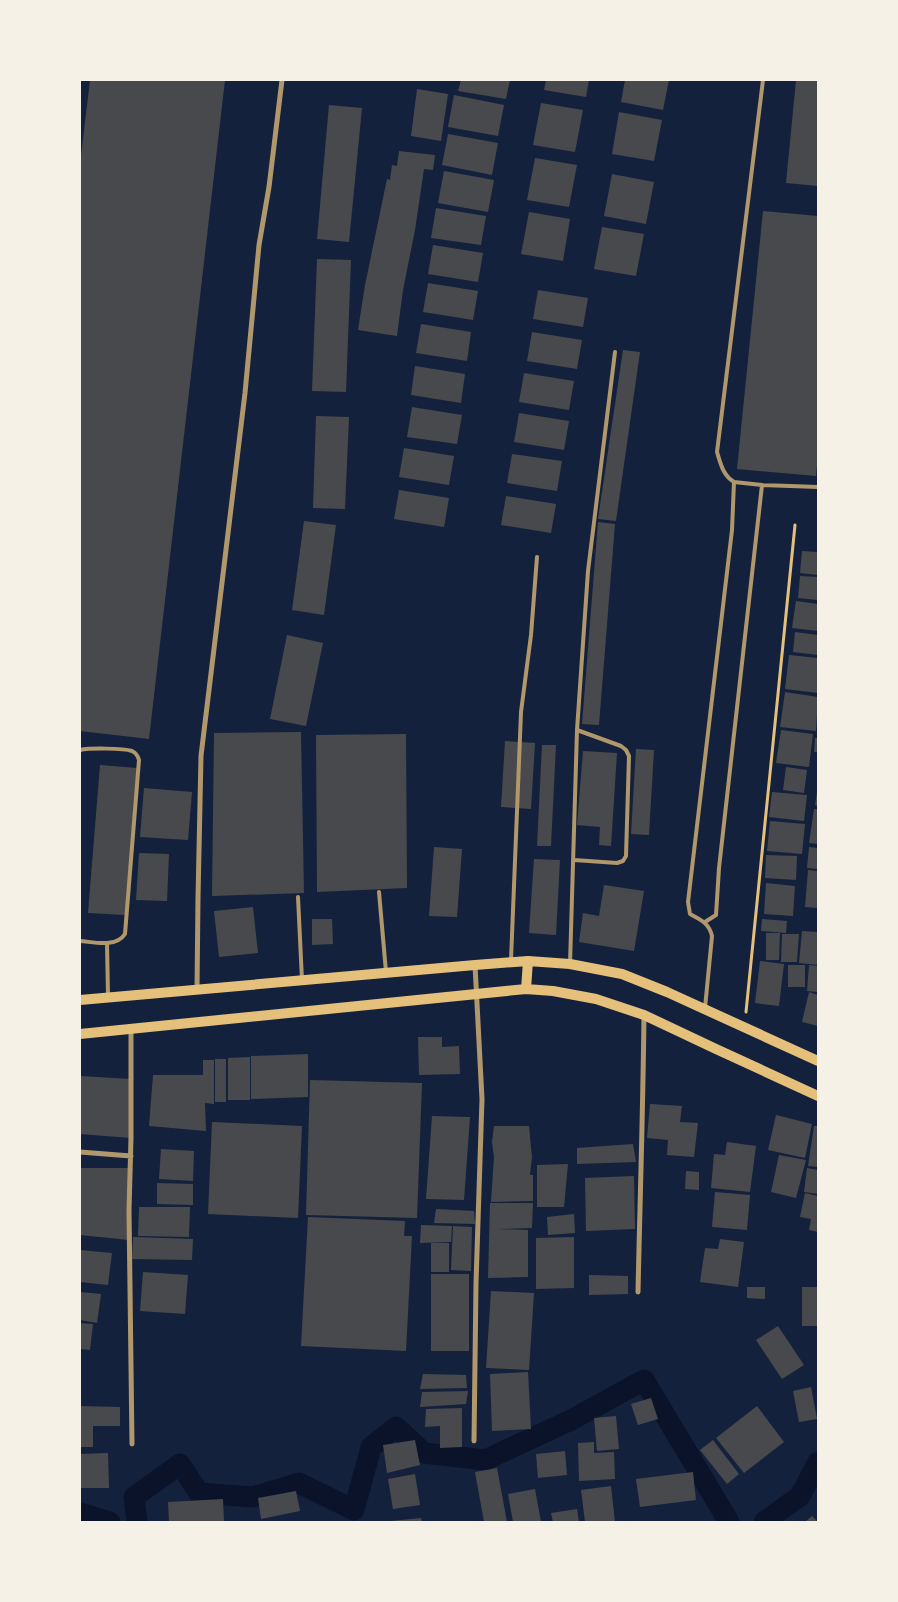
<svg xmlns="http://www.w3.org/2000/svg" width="898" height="1602" font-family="Spectral,serif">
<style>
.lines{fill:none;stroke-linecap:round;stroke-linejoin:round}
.canal{stroke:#0b132b;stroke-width:21}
.building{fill:#48494c}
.path{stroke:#e5c07b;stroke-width:3}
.service{stroke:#b1986c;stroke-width:4}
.minor{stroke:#b1986c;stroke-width:5}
.secondary{stroke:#e5c07b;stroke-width:10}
</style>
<rect width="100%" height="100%" fill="#14213d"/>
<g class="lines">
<!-- canal -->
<path class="canal" d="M80,1513L110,1522
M137,1522L134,1497L180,1464L199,1493L253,1497L299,1483L354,1510L371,1447L396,1427L424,1453L485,1460L571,1420L644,1380L729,1522
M764,1522L800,1496L818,1462"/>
</g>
<!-- building -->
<path class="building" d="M90,80H225L149,739L80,731V164Z
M461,80H510L506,99L458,91Z
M546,80H589L586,97L544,90Z
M625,80H669L663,110L621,102Z
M796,80H818V186L786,183Z
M417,89L448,94L441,141L411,136Z
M454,95L504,105L498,136L448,127Z
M541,103L583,110L575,152L533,145Z
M329,105L362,108L349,242L317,239Z
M619,112L662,120L654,161L612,154Z
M448,134L498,143L492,175L442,165Z
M399,151L435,155L433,170L424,169L415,230L403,290L397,336L358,330L365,285L387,179L390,180L392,165L397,166Z
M535,158L577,165L569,207L527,200Z
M444,171L494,180L488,212L438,203Z
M612,174L654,182L646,224L604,216Z
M436,208L486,216L481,245L431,238Z
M763,211L818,216V453L816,476L737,469Z
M529,212L570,219L563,261L521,254Z
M602,227L644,234L636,276L594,269Z
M433,245L483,253L478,282L428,274Z
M317,259L351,260L346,392L312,391Z
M428,283L478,291L473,320L423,312Z
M538,290L588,298L583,327L533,319Z
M421,324L471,332L467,361L416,353Z
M532,332L582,340L577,369L527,361Z
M623,350L640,352L616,521L598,519Z
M415,366L465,374L461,403L411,395Z
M524,373L574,381L569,410L519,402Z
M412,407L462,415L457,444L407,437Z
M519,413L569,421L564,450L514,442Z
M316,416L349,417L345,509L313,508Z
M404,448L454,456L449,485L399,477Z
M512,454L562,461L557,491L507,483Z
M399,490L449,498L444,527L394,519Z
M506,496L556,504L551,533L501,525Z
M304,521L336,525L324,615L292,610Z
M598,522L615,524L599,725L582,724Z
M802,551L818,552V575L800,573Z
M800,576L818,577V600L798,598Z
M796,601L818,604V631L792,628Z
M795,632L818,635V655L793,652Z
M287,635L323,643L306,726L270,719Z
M789,655L818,658V693L785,689Z
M785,692L818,697L816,731L780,727Z
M781,730L813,734L809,767L776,763Z
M301,732L304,893L212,896L214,733Z
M406,734L407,888L317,892L316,735Z
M815,738H818V752H814Z
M505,741L535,743L531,809L501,807Z
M542,745H556L551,846H537Z
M636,749L654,750L649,835L631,834Z
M583,751L617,753L611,846L599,845L600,827L577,825Z
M100,765L137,768L125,915L88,913Z
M786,767L807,770L804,793L783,790Z
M144,788L192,792L188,840L140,837Z
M772,792L807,795L804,821L769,817Z
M817,792H818V806L815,805Z
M814,809H818V844L809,843Z
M770,821L805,824L802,854L767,851Z
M434,847L462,849L457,917L429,916Z
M809,847L818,848V869L807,868Z
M139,853L169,854L167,901L136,900Z
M766,855L797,856L796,880L765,878Z
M534,859L560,860L556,935L529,933Z
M808,870L818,871V908L805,907Z
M766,883L795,886L793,916L764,914Z
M604,885L644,891L634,951L579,942L583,913L599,916Z
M253,907L258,953L219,957L214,911Z
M312,919H332L333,944L312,945Z
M762,919L787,921L786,933L761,931Z
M802,931L818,932V965L799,963Z
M766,933H780L779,960H766Z
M782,934H799L797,962H781Z
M760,961L784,964L779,1006L755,1003Z
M788,965H805V987H788Z
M809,965L818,966V992L807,991Z
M809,992L818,995V1026L802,1022Z
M418,1037H442V1047L459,1046L460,1074L419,1075Z
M308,1054V1097L251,1099V1056Z
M250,1057V1100H228V1058Z
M215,1059H226V1102H215Z
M203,1060H214V1104L205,1103L206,1131L149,1126L153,1075H203Z
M80,1076L131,1079V1138L80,1134Z
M310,1080L422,1083L417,1218L306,1215Z
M650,1104L682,1106L680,1122L698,1123L694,1157L667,1155L668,1140L647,1138Z
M776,1115L812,1124L805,1158L768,1150Z
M432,1116L470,1117L464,1200L426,1199Z
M212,1122L302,1126L298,1218L208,1214Z
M494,1126H529L532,1157L530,1175H533V1201L491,1202L494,1157L492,1142Z
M814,1126H818V1167L808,1166Z
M727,1142L756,1146L750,1192L711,1188L714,1154L725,1155Z
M633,1144L636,1162L577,1164V1148Z
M161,1149L194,1151L193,1181L159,1179Z
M779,1155L806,1160L796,1198L771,1192Z
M568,1164L564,1207H537V1165Z
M80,1168H130L129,1240L80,1235Z
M807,1168L818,1170V1194L804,1192Z
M686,1171L699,1172V1190L685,1189Z
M634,1176L635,1229L586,1231L585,1178Z
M157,1183L193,1184V1205L157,1204Z
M715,1192L750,1195L747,1230L712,1227Z
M805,1193L818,1196V1232L809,1230L811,1219L800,1217Z
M490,1203H533L532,1228L497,1229L528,1230V1277L488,1278Z
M139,1207H190L189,1237L138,1236Z
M436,1209L474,1211L475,1224L434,1223Z
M574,1214L575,1233L548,1235L547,1217Z
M308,1217L405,1221L404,1236H412L406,1351L301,1346Z
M421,1225L452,1226L451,1242L420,1243Z
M453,1226L472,1227L471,1271L451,1270Z
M133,1237L193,1239L192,1260L132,1259Z
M574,1237V1288L536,1289V1238Z
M720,1239L744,1242L738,1287L700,1282L705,1248L718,1249Z
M431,1243H449V1272H431Z
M80,1250L112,1253L108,1285L80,1282Z
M143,1272L188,1275L185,1314L140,1311Z
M431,1274H469V1351H431Z
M589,1275L628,1276V1294L589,1295Z
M747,1287H765V1299L747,1298Z
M802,1287H818V1326H802Z
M491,1291L534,1293L529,1370L486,1368Z
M80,1292L101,1294L97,1323L80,1320Z
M80,1323L93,1324L90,1350L80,1349Z
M778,1326L804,1365L782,1379L756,1340Z
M528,1372L531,1429L492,1431L490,1374Z
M423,1374L466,1375L467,1388L420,1389Z
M811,1387L817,1419L799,1422L793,1391Z
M468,1391L466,1404L420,1407L422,1392Z
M651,1398L658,1419L638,1425L631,1404Z
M80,1406L120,1407V1426H93V1447H80Z
M757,1406L784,1442L744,1473L716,1438Z
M462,1408V1447L440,1448V1426L425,1427L426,1409Z
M616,1416L619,1449L597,1451L594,1418Z
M415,1440L420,1465L387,1473L383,1445Z
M713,1440L739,1474L727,1484L700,1450Z
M594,1442V1453L614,1452L615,1479L579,1481L578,1443Z
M565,1451L567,1475L538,1478L536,1454Z
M108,1453L109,1488H80V1454Z
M497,1468L507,1522H484L475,1472Z
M693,1472L696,1500L640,1507L636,1479Z
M415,1474L420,1505L393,1509L388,1479Z
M611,1486L615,1522H585L581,1490Z
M535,1489L541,1522H513L508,1494Z
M296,1491L300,1511L261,1519L258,1498Z
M223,1499L224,1522H169L168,1502Z
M577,1509L579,1522H553L551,1513Z
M812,1516L818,1522H805Z
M421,1518L422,1522H391V1521Z"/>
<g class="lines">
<!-- path -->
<path class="path" d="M746,1012L795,525"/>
<!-- service -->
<path class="service" d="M734,482C723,475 721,465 717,452L763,80
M762,485L818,487
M80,750C89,748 123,748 132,751C136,753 138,756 139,760L125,934C116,948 94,942 80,941
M574,860L617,863L623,861L626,856L629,756L626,750L621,746L577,730
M379,892L386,972
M298,897L302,980
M107,943L108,996
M511,960L521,712L531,635L537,557
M570,964L577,730L588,571L615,352
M705,1008L712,936C709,923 701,920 690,914L688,902L732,530L734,482L762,485L719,868L716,915L705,922"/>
<!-- minor -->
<path class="minor" d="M197,990L198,898L201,756L245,393L259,245L269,187L282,80
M131,1029V1138L129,1210L132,1444
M80,1152L131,1156
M638,1292C640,1200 643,1108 644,1015
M474,1441L476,1283L482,1099L475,965"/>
<!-- secondary -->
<path class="secondary" d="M526,989L528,961
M80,1000L475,965L528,961L570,964L622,974L667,992L818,1061
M80,1034L526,989L553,991L596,999L644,1015L716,1049L818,1096"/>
</g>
<!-- border -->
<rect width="898" height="1602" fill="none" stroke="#f6f1e7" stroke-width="162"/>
</svg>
